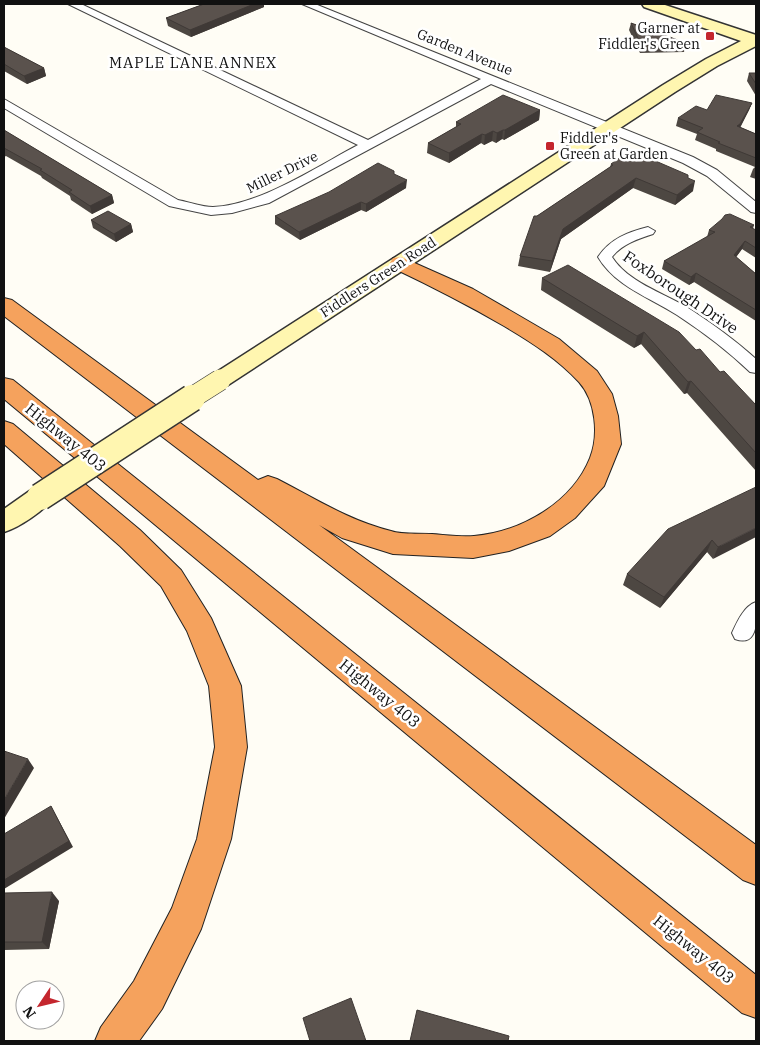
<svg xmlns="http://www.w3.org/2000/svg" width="760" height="1045" font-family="'IBM Plex Serif',serif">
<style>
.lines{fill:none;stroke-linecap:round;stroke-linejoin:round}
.street-casing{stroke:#444;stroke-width:2}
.secondary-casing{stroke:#333;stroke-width:3}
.highway-casing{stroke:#222;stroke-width:2}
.street{fill:#fff;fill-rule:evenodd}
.secondary{fill:#fff6b0;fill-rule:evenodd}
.highway{fill:#f5a25d;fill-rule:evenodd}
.secondary-bridge-far1-casing{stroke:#333;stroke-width:22;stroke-linecap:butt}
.secondary-bridge-casing{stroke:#333;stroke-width:29;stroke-linecap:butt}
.secondary-bridge-far1{stroke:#fff6b0;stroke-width:21}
.secondary-bridge{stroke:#fff6b0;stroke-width:26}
.wall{fill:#4d4742}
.shaded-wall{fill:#3f3936}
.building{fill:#5a524d;stroke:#3f3936}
.poi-dot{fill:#c4262e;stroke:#fff;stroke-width:2}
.labels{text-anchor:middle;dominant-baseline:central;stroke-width:5;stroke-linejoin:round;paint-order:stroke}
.far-poi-label{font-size:14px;fill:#111;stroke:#fff;text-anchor:end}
.far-street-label{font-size:14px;fill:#111;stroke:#fff}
.far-neighbourhood-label{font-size:15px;letter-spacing:1px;fill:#111;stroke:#fff}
.street-label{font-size:16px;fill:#111;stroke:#fff}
</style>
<rect width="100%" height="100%" fill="#fffdf5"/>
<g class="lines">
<!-- street casing -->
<g class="street-casing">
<path id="street" d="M68,4H81L368,140L481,79L302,4H315L693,157L717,170L756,202V213L751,212L707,176L683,163L491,84L269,203L232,213L211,215L169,206L4,108V99L178,200C189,202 202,207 213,207C258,206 318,166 358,145Z
M648,227L655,231L653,234C638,239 622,244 612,257C628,282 661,292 685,306C710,322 734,339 756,359V373L750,372C728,351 703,332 677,315C649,297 616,287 598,257C610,239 628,232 648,227Z
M756,602C757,617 759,648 735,639L732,633C737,622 744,606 756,602Z"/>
</g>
<!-- secondary casing -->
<g class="secondary-casing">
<path id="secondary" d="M642,4H662L756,35V46L717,66L675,92L228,385L220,388L212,385L208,380L212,375L663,85L706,59L741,41L644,7Z
M40,487L49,490L53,497C46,510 18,528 4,532V509L31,490Z"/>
</g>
<!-- highway casing -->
<g class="highway-casing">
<path id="highway" d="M401,257L473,289L559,339L597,371L612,394L618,416L621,444L604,486L575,518L550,536L509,551L473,558L393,554L342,538L319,525L756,845V885L743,880L4,316V298L12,300L258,480L268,476L277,479C314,498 350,521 391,531C403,535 419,533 432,534C446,535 460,537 474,536C521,532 572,503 590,458C599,435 596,401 579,382C558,359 531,342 504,326C468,305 431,286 393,268L390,263L393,258Z
M4,378L13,380L756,975V1018L742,1013L4,399Z
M4,421L13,424L140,530L181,570L211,618L241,686L247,747L231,839L201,929L162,1009L139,1041H95L101,1027L134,981L172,908L197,839L215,747L209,686L187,631L161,586L120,546L4,444Z"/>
</g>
<!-- street -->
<use href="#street" class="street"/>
<!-- secondary -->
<use href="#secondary" class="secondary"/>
<!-- highway -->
<use href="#highway" class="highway"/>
<!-- secondary-bridge-far1 casing -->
<g class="secondary-bridge-far1-casing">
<path id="secondary-bridge-far1" d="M190,399L220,380"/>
</g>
<!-- secondary-bridge casing -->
<g class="secondary-bridge-casing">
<path id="secondary-bridge" d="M40,497L192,398"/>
</g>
<!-- secondary-bridge-far1 -->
<use href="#secondary-bridge-far1" class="secondary-bridge-far1"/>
<!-- secondary-bridge -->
<use href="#secondary-bridge" class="secondary-bridge"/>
</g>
<!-- wall -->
<path class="wall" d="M204,4H264V7L191,37L168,26L166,18Z
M631,23L686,43L684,52L640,53L629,30Z
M4,47L44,68L46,76L27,84L4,71Z
M749,73H756V96L747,81Z
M752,103L749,110L740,127L756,134V179L750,177L753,169L755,167L716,151V149L695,140L697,134L676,126L678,118L707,110Z
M540,110L539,120L504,140L502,139L496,143L492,141L484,145L481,143L449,163L427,153L428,143L456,127V122Z
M4,130L112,195L114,203L92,214L71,200L70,196L42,178L41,176L6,156L4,157Z
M611,164L688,178L693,191L675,205L633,188L561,239L550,272L518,266L520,256L537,216L610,167Z
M394,174L406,188L366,212L361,210L300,240L275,224V216Z
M91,220L131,224L133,232L116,242L93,228Z
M754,225L753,229L756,230V258L742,249L736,257L756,274V321L694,282L689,285L662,269L664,261L707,237L709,230Z
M542,278L696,350L756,405V471L687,393L684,394L641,344L634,348L541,290Z
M756,487L713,559L707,552L660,608L623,585L627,574Z
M4,893L59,901L49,949L4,950Z"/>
<!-- shaded-wall -->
<path class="shaded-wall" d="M254,4H264V7L191,37L190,30Z
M44,68L46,76L27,84L24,76Z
M752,103L749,110L738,132L737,126Z
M540,110L539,120L504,140L505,130Z
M503,130L502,139L496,143L497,133Z
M493,131L492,141L484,145L485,135Z
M482,134L481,143L449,163V153Z
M636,178L633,188L561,239L550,272L552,261L563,229Z
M407,180L406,188L366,212V204Z
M695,181L693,191L675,205L677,195Z
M112,195L114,203L92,214L90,206Z
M361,202V210L300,240L299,232Z
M131,224L133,232L116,242L114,234Z
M745,241L742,249L731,264L734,255Z
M696,273L694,282L689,285L691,277Z
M644,332L641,344L634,348L637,336Z
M691,381L687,393L684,394L688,382Z
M756,528V537L713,559L718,547Z
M712,540L707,552L660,608L664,597Z
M28,759L34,768L4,819V800Z
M51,806L73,847L4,889V880Z
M52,892L59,901L49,949L42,942Z"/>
<!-- building -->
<path class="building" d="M204,4H254L190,30L166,18Z
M631,23L686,43V44L641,45Z
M4,47L44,68L24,76L4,64Z
M749,73H756V84Z
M503,95L540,110L505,130H503L497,133L493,131L485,135L482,134L449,153L428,143L461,124L456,122Z
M716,95L752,103L740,124L737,126L756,134V158L718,143L720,142L697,132L703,128L678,118L696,106L707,110Z
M4,130L112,195L90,206L69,192L72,190L40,170L42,169L4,148Z
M626,153L633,156L637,153L688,175V178L695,181L677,195L636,178L563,229L552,261L520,256L534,216H537L613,165L611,164Z
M378,163L394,171V174L407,180L366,204L361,202L299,232L275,216L329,192Z
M108,211L131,224L114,234L91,220Z
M730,214L754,225L750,227L756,230V248L745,241L734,255L756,274V310L696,273L691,277L664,261L715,232L709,230L722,219L725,215Z
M568,265L679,332L696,350L700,349L720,372L724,371L756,405V453L691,381L688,382L644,332L637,336L542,278Z
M756,487V528L718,547L712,540L664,597L627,574L668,529Z
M4,751L28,759L4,800Z
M51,806L69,841L4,880V834Z
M52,892L42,942H4V893Z
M351,998L366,1041H310L303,1018Z
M417,1010L509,1036L508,1041H410Z"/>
<!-- markers -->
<g class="poi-dot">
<rect x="705" y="31" width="10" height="10" rx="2.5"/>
<rect x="545" y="141" width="10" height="10" rx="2.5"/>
</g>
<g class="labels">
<!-- far-poi labels -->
<g class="far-poi-label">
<text x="700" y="28">Garner at<tspan x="700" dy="16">Fiddler's Green</tspan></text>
<text x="560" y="138" text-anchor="start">Fiddler's<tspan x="560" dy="16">Green at Garden</tspan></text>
</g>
<!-- far-street labels -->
<g class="far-street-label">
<text transform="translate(465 52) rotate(22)">Garden Avenue</text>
<text transform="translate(282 172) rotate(-26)">Miller Drive</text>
<text transform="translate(378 277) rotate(-33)">Fiddlers Green Road</text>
</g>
<!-- far-neighbourhood labels -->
<g class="far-neighbourhood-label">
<text x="193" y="62">MAPLE LANE ANNEX</text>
</g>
<!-- street labels -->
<g class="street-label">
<text transform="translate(681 292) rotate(34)">Foxborough Drive</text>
<text transform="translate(66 437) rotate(39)">Highway 403</text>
<text transform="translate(380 693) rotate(39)">Highway 403</text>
<text transform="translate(694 949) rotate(39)">Highway 403</text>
</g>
</g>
<!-- border -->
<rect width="760" height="1045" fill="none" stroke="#111111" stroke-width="10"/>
<!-- north arrow -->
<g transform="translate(40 1005) rotate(235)"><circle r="24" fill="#ffffff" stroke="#a0a0a0"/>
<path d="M0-4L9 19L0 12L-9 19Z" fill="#c4262e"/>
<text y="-8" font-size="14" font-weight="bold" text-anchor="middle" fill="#111111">N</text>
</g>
</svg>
